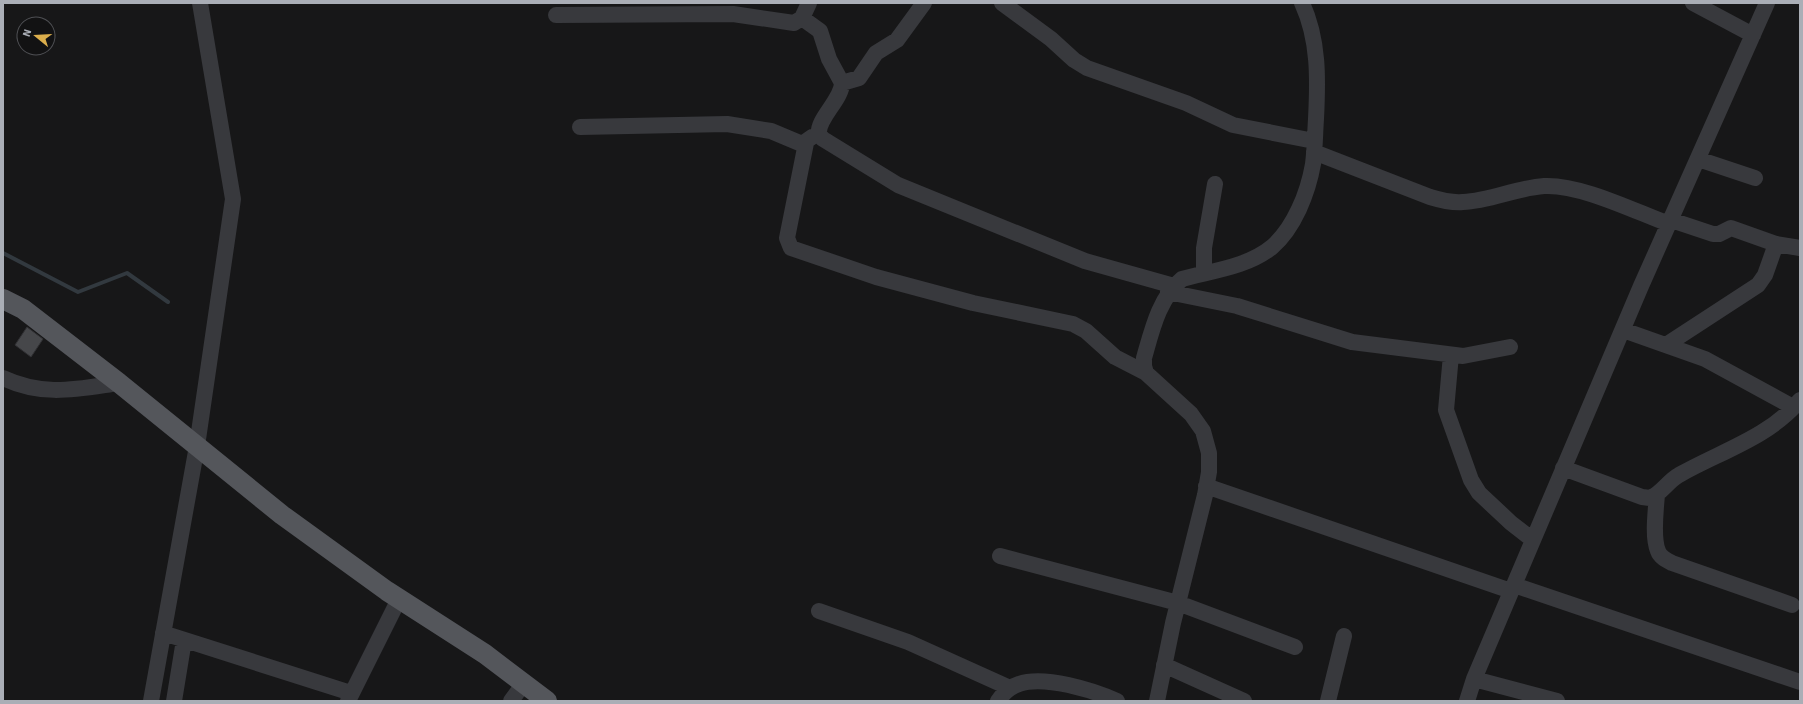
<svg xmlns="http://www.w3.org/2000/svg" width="1803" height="704" font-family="'Source Sans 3',sans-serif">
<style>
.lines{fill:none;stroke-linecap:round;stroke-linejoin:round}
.stream{stroke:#32393f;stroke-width:4}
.building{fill:#46474a;stroke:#313134}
.minor{stroke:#38393d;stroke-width:16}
.major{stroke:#54565b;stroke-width:20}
</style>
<rect width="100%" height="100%" fill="#171718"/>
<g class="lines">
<!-- stream -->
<path class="stream" d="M3,253L78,292L127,273L168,302"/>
</g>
<!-- building -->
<path class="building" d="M27,327L43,339L31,357L15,345Z"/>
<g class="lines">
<!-- minor -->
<path class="minor" d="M1002,3L1051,39L1074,60L1087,68L1186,103L1233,125L1314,141
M1693,3L1753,35
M556,15L733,14L794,23L802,18L809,3
M802,18L820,31L829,59L842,83C842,100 816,119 819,135L823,139L898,185L1085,261L1174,286
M842,83L859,78L876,53L897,40L924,3
M580,127L727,124L771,131L802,144L812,137
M806,143L787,238L791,248L876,277L973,303L1073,324L1086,331L1115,357L1146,373
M1314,152L1430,197C1440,200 1452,203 1463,202C1490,201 1516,188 1544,186C1580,184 1634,211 1669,224
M1698,159L1755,178
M1671,220L1713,234H1719L1731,228L1776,244L1800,248
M1204,273V248L1215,184
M1168,292L1237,306L1352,342L1463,356L1510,347
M1623,330L1705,359L1793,407
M1666,345L1758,285L1765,275L1776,244
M1451,355L1446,410L1471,480L1479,493L1511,523L1533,540
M3,378C44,397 76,389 119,383
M1563,468L1642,497L1650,498C1661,494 1668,481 1679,475C1719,452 1770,437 1800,400
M1206,486L1511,591
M1657,494C1656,510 1652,537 1658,551C1660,557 1666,560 1672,563L1792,605
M1000,556L1178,603L1295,647
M1514,585L1800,682
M819,611L908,642L1010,688
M163,633L351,693
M1164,665L1244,701
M1474,679L1557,701
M151,701L197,446L233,199L200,3
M174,701L184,640
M348,701L399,599
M511,701L524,683
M998,701C1003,693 1009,687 1019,684C1044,675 1093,690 1117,701
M1157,701L1173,623L1205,495L1209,472V453L1203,431L1191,414L1146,373L1144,366V358C1152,330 1159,298 1182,279C1211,271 1248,267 1272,247C1294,228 1308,193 1313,164C1315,149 1315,133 1316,119C1318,79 1319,40 1302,3
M1328,701L1344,636
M1467,701L1474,679L1641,286L1767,3"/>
<!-- major -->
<path class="major" d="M3,299L23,309L119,383L282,515L387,591L485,654L547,701"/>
</g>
<!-- border -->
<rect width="1803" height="704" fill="none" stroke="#aaaeb6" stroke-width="8"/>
<!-- north arrow -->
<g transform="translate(36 36) rotate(288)"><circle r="19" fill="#121213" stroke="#4f5054"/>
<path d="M0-3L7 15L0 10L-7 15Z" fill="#dbae4c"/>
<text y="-6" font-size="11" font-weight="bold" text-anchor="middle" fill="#aaaeb6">N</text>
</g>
</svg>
